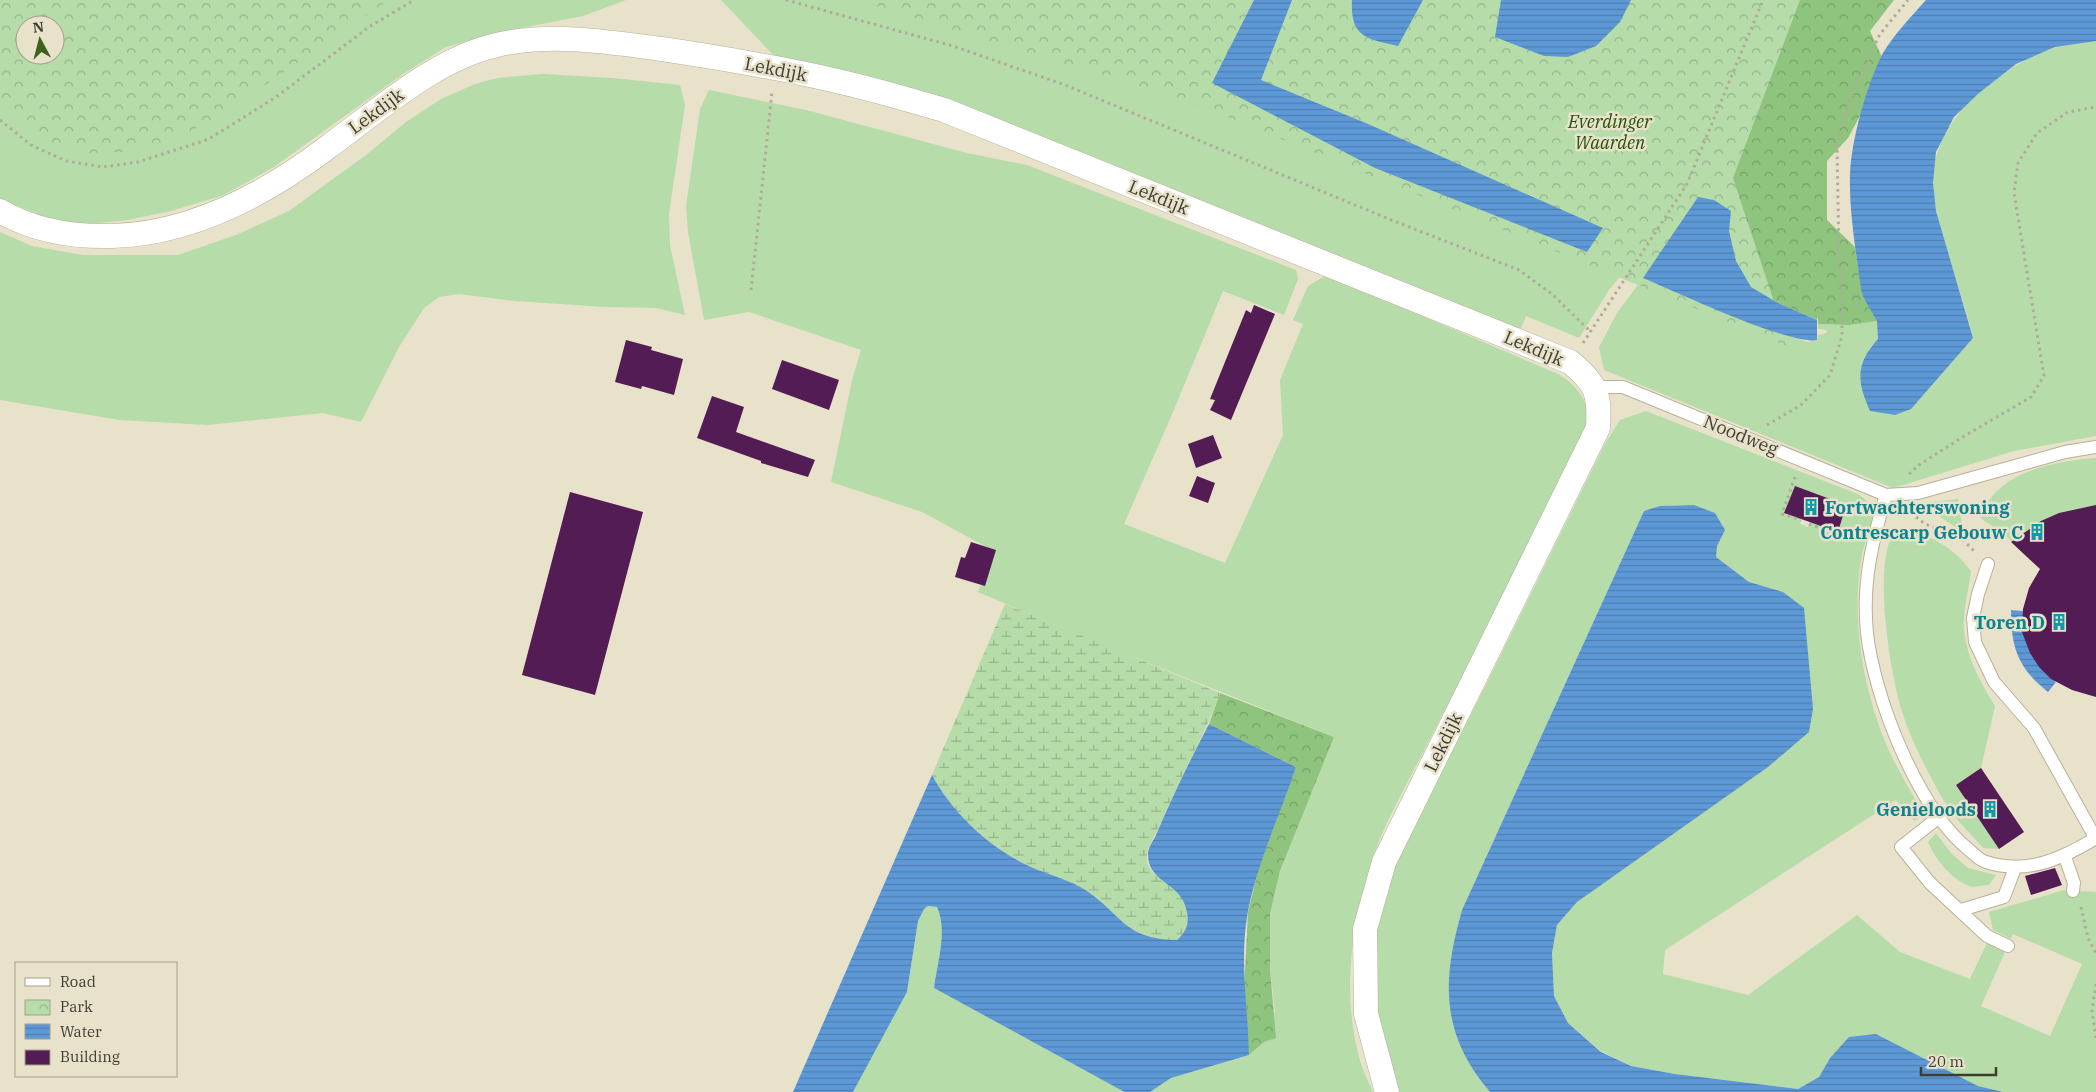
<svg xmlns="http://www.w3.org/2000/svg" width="2096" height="1092" font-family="'IBM Plex Serif',serif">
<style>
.green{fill:#b6dcaa;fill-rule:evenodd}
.forest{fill:url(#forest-crowns)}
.wetland{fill:url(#wetland-marsh)}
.park{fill:url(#park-crowns);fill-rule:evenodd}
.water{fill:url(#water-rules)}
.building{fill:#531c54}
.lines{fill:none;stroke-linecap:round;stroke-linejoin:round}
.lane-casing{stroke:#b6b199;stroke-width:14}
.street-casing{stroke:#b6b199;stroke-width:25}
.path{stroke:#b0ab98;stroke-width:3;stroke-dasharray:2.5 4;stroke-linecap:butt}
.lane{stroke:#fff;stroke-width:12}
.street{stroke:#fff;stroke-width:24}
.labels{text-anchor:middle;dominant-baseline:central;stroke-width:5;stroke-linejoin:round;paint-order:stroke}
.street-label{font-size:18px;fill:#3f3c33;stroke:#e8e2ca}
.park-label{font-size:18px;font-style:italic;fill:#22530b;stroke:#e8e2ca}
.culture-label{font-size:18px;font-weight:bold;fill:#0d838f;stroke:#e8e2ca;text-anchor:end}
</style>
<defs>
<pattern id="forest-crowns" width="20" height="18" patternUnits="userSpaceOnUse" patternTransform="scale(1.25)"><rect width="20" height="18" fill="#8fc47e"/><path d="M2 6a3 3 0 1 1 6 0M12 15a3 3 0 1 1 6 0" fill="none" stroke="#76a068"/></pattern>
<pattern id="wetland-marsh" width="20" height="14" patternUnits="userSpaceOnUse" patternTransform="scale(1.25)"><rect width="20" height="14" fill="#b6dcaa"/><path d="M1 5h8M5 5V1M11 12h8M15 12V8" fill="none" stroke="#95b48b"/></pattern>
<pattern id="park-crowns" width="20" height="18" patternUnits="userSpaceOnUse" patternTransform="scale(1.25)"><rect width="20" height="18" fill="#b6dcaa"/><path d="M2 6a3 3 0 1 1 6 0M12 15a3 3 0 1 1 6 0" fill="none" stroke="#95b48b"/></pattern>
<pattern id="water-rules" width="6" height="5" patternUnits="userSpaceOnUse" patternTransform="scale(1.25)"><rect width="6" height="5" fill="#5e99d7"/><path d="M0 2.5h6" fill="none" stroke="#4f7eaf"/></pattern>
</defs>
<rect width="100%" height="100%" fill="#e8e2ca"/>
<!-- green -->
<path class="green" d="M0,0H626L583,16L500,32L446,47L403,74L274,167L224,195L171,211L128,220L79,225L53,220L0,199ZM25,25H55V55H25Z
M721,0H1254L1623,273L1609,290L1579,338L1526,316L1519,333L778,60Z
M2091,41H2096V436L2014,451L1893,488L1604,370L1599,347L1617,313L1643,278L1769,330L1808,342L1817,340L1816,346L1818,335L1827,333L1826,330L1818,329V324L1849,325L1878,321V339L1868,350L1973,337C1965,308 1956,279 1947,250C1941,228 1933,206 1933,183C1932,119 1998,67 2054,48C2065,44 2079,43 2091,41Z
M543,74L613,78L680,85L685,105L669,214L670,245L685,315L656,308L605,307L515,301L459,294L439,297L424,308L399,347L361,422L323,413L207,425L119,420L0,400V232L32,246L83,255H178L236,235L289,211L366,155L406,122L441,99L475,84L497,78Z
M709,90L806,110L967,153L1027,165L1296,270L1298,279L1284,315L1223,291L1173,412L1124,524L1225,563L1283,435L1280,380L1303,324L1293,320L1308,286L1326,275L1558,374C1579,386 1591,405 1590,430L1403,791C1395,807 1386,823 1380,839C1353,908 1339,991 1361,1064C1364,1073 1369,1083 1373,1092H1150L1171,1078L1249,1055L1264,1042L1275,1011L1270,969V914L1280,871L1334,737L1098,643L978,592L994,551L922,512L831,482L852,380L861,350L749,312L704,320L688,232L686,206L700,109Z
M1646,411L1860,495L1876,509C1871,526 1864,543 1861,560C1851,624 1864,696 1891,755C1901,775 1913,795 1924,815L1914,821L1896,800L1665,950L1663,974L1748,995L1857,915L1900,952L1970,979L1987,943L2005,952L1981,1006L2050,1036L2082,964L2013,934L2011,939L1993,930L1989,912L2064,890L2096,892V1092H2003L1978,1086L1876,1034L1830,1058L1819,1077L1798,1089L1675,1074L1631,1066L1601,1051L1568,1023L1554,996L1552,953L1557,925L1577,902L1783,592L1749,582L1716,557L1715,513C1689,503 1671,503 1644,511L1462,910C1443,980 1440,1034 1490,1092H1397L1372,1011L1373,937L1395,861L1485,687L1606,442L1620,420ZM1795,487L1810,522L1808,527L1800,524L1801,519L1784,513Z
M2096,458V528L2029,558L2003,533L1980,518C1995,472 2054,461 2096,458Z
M1958,499L1963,532L1931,511L1914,504Z
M1898,530C1929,533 1952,546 1971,571C1969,587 1965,602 1964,618C1962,649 1979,680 1995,706L1981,768L1956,785L1999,849L1983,848C1970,833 1954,818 1944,801C1928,773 1912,743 1902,712C1890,672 1876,582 1889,543C1891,538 1895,534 1898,530Z
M1936,833L1951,853L1968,868L1996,875L1989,885C1983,885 1974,888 1969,886C1950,878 1936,860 1928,842Z
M928,906L937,907C948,931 937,963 934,988L1125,1092H853L907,992L918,921L924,909Z"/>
<!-- forest -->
<path class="forest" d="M1776,0H1894L1870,31L1882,57L1869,87L1861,114L1848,138L1827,161V220L1855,247L1863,297L1878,321L1849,325L1818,324V317L1817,320L1778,303L1751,287L1711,175Z
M1220,693L1334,737L1280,871L1270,914V969L1276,1038L1264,1042L1249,1055L1244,990L1248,912L1259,867L1296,767L1209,724Z"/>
<!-- wetland -->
<path class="wetland" d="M1005,604L1220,693C1204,739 1178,780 1160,825C1156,834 1149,844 1147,853C1143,876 1171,881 1182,895C1186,901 1186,906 1187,913C1189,925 1185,931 1177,940C1125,939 1124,917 1087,891C1071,880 1049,875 1031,867C991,849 953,814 932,775Z"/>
<!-- park -->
<path class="park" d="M0,0H389L221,115L178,138L126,152L85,153L56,144L27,129L0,102ZM25,25H55V55H25Z
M857,0H1800L1733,178L1789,347L1206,108Z"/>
<!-- water -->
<path class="water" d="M1254,0H1292L1261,80L1368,124L1603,228L1587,252L1375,168L1212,83Z
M1352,0H1423L1398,46C1366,39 1350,37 1352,0Z
M1501,0H1631L1620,22L1596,46L1568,57L1544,56L1495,37Z
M1926,0H2096V41L2055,47L2016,64L1979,93L1954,117L1936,152L1933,183L1936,211L1973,338L1911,409L1895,415L1870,411C1857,382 1855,364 1878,339L1877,321L1863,297L1861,289C1856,251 1849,212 1850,175C1851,141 1867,83 1883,53C1895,33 1911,17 1926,0Z
M1698,197L1714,200L1731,211L1729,231L1736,261L1751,287L1778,303L1817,320V340C1791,346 1674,291 1643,278Z
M1694,505L1715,513L1725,530L1717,546L1716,557L1749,582L1783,592L1804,608L1813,709L1809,732L1768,767L1577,902L1557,925L1552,953L1554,996L1568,1023L1601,1052L1631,1066L1675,1074L1798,1089L1819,1077L1830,1058L1849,1037L1876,1034L1978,1086L2003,1092H1490C1440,1034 1442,980 1462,910L1644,511L1660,506Z
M2011,610L2023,611C2023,636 2034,667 2056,682L2048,692C2018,668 2011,648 2011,610Z
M1209,724L1296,767C1280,815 1258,861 1248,911C1239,960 1248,1007 1249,1055L1171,1078L1150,1092H1125L1119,1089L934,988C937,963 948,931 937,907L928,906L924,909L918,921L907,992L853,1092H793L932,775C953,814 991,849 1031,867C1049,875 1071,880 1087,891C1124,917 1125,939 1177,940C1186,931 1189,925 1187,913C1183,882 1149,884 1148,856C1147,849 1153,841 1156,835C1172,797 1190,760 1209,724Z"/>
<!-- building -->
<path class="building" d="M1254,305L1275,314L1231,420L1210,410L1215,400L1210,399L1246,310L1251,313Z
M626,340L652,347L651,350L683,359L674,395L642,386L641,389L615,382Z
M782,360L839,380L829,410L772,389Z
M712,396L744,407L736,432L815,460L808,477L761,463V461L697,438Z
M1213,435L1222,458L1196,468L1188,444Z
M1197,476L1215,483L1208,503L1189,496Z
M1795,486L1838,502L1835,509L1844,512L1838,532L1784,513Z
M570,492L643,512L595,695L522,675Z
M2096,505V697L2072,690L2051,679L2039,667L2030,653L2022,632L2023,609L2029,588L2040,569L2011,542L2041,521L2059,513Z
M971,542L996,550L985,586L955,577L961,557L965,558Z
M1981,768L2024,832L1999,849L1956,785Z
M2055,868L2062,885L2031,895L2025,876Z"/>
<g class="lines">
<!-- lane casing -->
<g class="lane-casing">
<path id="lane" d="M1594,387H1623L1886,495L1918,493L2065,452L2096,447
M1886,495C1872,542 1862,583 1867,633C1874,697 1917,807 1968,849C1973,853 1979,860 1986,862C2027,875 2061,859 2096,838
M1988,564L1978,594L1973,618L1975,642L1994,682L2034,728L2096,839
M1939,817L1901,847L1930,883L1987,936L2008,946
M2065,857L2074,883L2073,891
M1961,910L2004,897L2015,868"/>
</g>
<!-- street casing -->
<g class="street-casing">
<path id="street" d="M0,211C34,231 73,237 112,236C192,234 266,194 328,147C380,109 437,57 501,44C554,33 609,42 662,49C722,58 782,68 841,82C876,90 910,100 944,110L1570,362C1597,384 1600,394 1598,428L1384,862L1365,929L1366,1014L1387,1092"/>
</g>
<!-- path -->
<path class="path" d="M786,0L953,46L1065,85L1389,219L1519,270L1552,294L1591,332
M0,120L31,145L66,161L103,167L138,162L209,139L276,97L369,27L414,0
M751,290L772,92
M1583,343L1687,184L1763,0
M1767,425L1801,405L1830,375L1842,336V292L1839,257L1837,145L1849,102L1863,69L1880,34L1908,0
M1909,474L1919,465L1961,438L2031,397L2044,376L2014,193L2018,163L2037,133L2068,112L2096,107
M1795,477L1782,514L1801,520
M1911,513L1925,524L1962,539L1975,552
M1809,524L1855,540
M2081,907L2088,938L2096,953
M2096,984L2092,1010L2096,1038"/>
<!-- lane -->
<use href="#lane" class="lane"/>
<!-- street -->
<use href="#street" class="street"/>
</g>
<!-- icons -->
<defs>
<g id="building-bare" transform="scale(1.35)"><path d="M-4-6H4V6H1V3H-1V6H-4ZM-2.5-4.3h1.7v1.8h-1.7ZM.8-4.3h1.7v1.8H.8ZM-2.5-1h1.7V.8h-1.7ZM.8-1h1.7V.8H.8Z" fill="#0f9aa8" stroke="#e8e2ca" stroke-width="2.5" paint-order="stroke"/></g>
</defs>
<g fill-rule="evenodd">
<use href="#building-bare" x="1811" y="507"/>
<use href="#building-bare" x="2037" y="532"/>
<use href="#building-bare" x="2059" y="622"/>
<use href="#building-bare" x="1990" y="809"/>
</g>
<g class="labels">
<!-- street labels -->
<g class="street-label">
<text transform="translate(776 69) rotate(11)">Lekdijk</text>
<text transform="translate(376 111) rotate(-36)">Lekdijk</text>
<text transform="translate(1159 197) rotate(22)">Lekdijk</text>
<text transform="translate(1534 348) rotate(23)">Lekdijk</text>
<text transform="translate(1741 435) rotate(22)">Noodweg</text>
<text transform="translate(1443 742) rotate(-64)">Lekdijk</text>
</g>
<!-- park labels -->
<g class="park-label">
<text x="1610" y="121">Everdinger<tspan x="1610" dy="21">Waarden</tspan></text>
</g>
<!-- culture labels -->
<g class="culture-label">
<text x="1825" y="507" text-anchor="start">Fortwachterswoning</text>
<text x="2023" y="532">Contrescarp Gebouw C</text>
<text x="2045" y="622">Toren D</text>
<text x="1976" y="809">Genieloods</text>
</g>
</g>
<!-- legend -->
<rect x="15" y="962" width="162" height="115" fill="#e8e2ca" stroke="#a4a08e"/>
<rect x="25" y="978" width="25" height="8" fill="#ffffff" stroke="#a4a08e"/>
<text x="60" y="987" font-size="15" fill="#3f3c33">Road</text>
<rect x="25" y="1000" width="25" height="15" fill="url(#park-crowns)" stroke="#a4a08e"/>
<text x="60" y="1012" font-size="15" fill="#3f3c33">Park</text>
<rect x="25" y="1024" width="25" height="15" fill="url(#water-rules)" stroke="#a4a08e"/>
<text x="60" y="1037" font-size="15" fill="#3f3c33">Water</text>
<rect x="25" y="1050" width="25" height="15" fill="#531c54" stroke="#a4a08e"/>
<text x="60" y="1062" font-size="15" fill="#3f3c33">Building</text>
<!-- north arrow -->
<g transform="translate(40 40) rotate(353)"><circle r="24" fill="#e8e2ca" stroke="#a4a08e"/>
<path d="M0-4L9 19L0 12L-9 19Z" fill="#3d621b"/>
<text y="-8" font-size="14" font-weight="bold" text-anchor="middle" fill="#3f3c33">N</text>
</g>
<!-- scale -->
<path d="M1921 1067v8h75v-8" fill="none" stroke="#3f3c33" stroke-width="2.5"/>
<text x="1928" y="1067" font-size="15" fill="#3f3c33" stroke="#e8e2ca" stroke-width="4" paint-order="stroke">20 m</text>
</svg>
